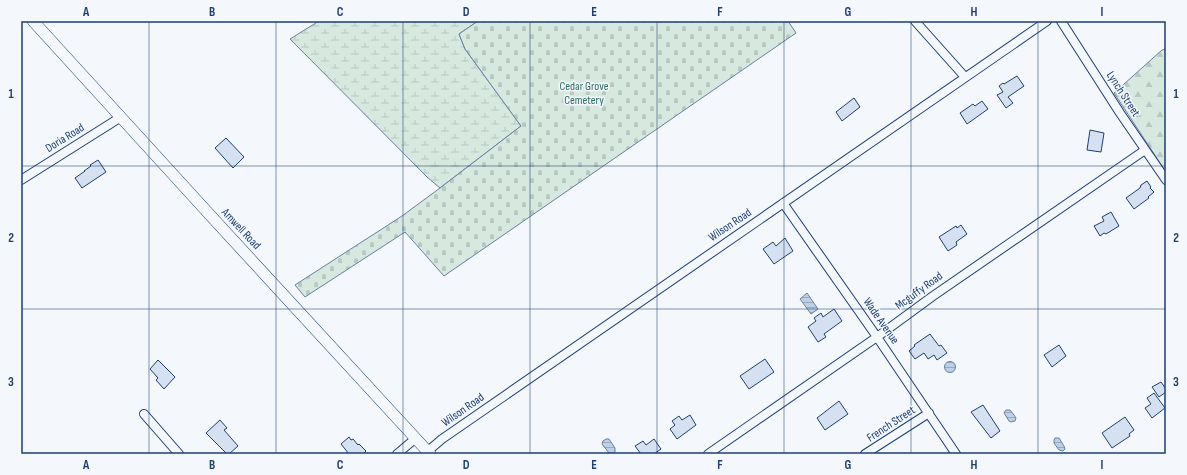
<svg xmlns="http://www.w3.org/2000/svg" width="1187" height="475" font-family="'Sofia Sans Condensed',sans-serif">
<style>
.forest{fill:url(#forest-firs);stroke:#687fa3}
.wetland{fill:url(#wetland-marsh);stroke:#687fa3}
.cemetery{fill:url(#cemetery-stones);stroke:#687fa3}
.water{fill:url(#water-rules);stroke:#687fa3}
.building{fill:#d5e0f0;stroke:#1d3f73}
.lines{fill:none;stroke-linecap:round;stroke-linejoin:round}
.street-casing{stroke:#1d3f73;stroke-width:10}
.secondary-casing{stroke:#1d3f73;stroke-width:12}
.street{stroke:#f4f7fb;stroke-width:8}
.secondary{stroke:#f4f7fb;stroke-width:11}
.grid{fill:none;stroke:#1d3f73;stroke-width:1;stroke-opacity:0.55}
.labels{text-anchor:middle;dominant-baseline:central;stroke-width:3;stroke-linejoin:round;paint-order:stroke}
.park-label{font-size:12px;fill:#2c6c60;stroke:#f4f7fb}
.street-label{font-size:12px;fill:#1d3f73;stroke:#f4f7fb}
.neatline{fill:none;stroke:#1d3f73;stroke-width:1.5}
.grid-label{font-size:13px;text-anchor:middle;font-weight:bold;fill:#1d3f73}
</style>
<defs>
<pattern id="forest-firs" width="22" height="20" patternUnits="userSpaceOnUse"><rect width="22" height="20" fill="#d7e8df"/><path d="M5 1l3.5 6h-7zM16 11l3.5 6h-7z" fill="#b8c8c3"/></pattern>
<pattern id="wetland-marsh" width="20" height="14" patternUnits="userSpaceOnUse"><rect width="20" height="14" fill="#d7e8df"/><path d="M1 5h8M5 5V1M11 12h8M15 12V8" fill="none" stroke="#b8c8c3"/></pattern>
<pattern id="cemetery-stones" width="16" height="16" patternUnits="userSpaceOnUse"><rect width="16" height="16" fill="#d7e8df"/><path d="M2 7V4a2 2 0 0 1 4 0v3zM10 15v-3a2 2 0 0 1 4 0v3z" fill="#b8c8c3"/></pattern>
<pattern id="water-rules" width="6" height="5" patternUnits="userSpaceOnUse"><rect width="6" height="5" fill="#bed0e5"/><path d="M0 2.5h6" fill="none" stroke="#9aaabe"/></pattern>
</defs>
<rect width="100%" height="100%" fill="#f4f7fb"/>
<!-- forest -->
<path class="forest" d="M1166,49V172L1114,93L1162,50Z"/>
<!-- wetland -->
<path class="wetland" d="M319,21H478L459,34L465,49L521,126L440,188L427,177L290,39Z"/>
<!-- cemetery -->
<path class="cemetery" d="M478,21H788L796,33L444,276L405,232L305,297L295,285L402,216L440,188L521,126L465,49L459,34Z"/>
<!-- water -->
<path class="water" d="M807,293L818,309L811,314L800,299Z
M944.5 367a5.5 5.5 0 1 1 11 0a5.5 5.5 0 1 1-11 0Z
M1006,410H1010L1014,415L1016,418L1015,421L1011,422L1009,421L1004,413Z
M1055,438H1059L1064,446L1065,449L1063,451L1059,450L1054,443V440Z
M606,439H609L615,448V452L612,454L609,453L602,444L603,441Z"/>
<!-- building -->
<path class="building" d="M1017,76L1024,86L1008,97L1013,103L1006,108L997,95L1003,92L999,86L1003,83L1004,84Z
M854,98L860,107L842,121L836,112Z
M982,101L988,109L967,124L960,113L973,104L975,106Z
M1090,130L1104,133L1101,152L1087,150Z
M226,138L244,157L233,168L215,148Z
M98,160L106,172L82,188L75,178L85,171H84L91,166L90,165Z
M1147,181L1151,187L1150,188L1154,192L1148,197L1149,198L1134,209L1126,198L1140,188L1141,185Z
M1111,212L1119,226L1106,234L1104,233L1100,236L1094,226L1104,221L1102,217Z
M961,225L967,234L956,242L957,245L948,251L939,237L956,226L957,228Z
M785,238L793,251L774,264L763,249L773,242L776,246Z
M834,309L842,321L824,334L826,337L818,342L808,327L816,321L814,318L821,313L823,317Z
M930,334L939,346L941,345L947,353L937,360L934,355L928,359L924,353L915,359L909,351L915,346L914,345Z
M1059,345L1066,356L1052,367L1044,355Z
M765,359L774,372L749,389L740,376Z
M158,360L175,377L164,389L156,380L158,378L150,369Z
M1161,382L1166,389V392L1159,397L1152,387Z
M1154,393L1165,408L1152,418L1145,408L1151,404L1147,398Z
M839,401L848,414L825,430L817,418Z
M983,405L1000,431L991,438L971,412Z
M690,415L696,425L677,439L670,429L675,425L672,421L679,416L682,420Z
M1125,417L1134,430L1129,434L1130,436L1112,448L1102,433Z
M220,420L227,428L224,430L238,446L229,454H227L206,433Z
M349,437L351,440L353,439L358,445L359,444L366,451L363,454H349L341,444Z
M654,439L661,449L654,454H641L635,446L643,441L646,445Z"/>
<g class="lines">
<!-- street casing -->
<g class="street-casing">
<path id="street" d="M915,21L965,77
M1061,21L1120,113L1166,180
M21,180L121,117
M783,203L877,337L956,454
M144,414L179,454
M428,451L442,439C643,299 845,160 1047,21
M397,454L416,438
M708,454L877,337L933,296L1145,150
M865,454L929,413"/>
</g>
<!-- secondary casing -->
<g class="secondary-casing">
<path id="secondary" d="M33,21L210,215L430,454"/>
</g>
<!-- street -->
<use href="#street" class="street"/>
<!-- secondary -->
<use href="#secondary" class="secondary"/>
</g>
<!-- grid -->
<path class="grid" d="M149,21V454M276,21V454M403,21V454M530,21V454M657,21V454M784,21V454M911,21V454M1038,21V454M21,166H1166M21,309H1166"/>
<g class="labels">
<!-- park labels -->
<g class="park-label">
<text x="584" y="86">Cedar Grove<tspan x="584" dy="14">Cemetery</tspan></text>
</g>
<!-- street labels -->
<g class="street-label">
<text transform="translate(1123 94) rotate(57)">Lynch Street</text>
<text transform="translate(65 138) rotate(-32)">Doria Road</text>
<text transform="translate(730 225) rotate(-34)">Wilson Road</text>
<text transform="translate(241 229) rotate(47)">Amwell Road</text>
<text transform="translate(919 291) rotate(-36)">Mcguffy Road</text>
<text transform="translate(881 321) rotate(55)">Wade Avenue</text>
<text transform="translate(463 410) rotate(-35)">Wilson Road</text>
<text transform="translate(891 424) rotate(-33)">French Street</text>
</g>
</g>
<!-- border -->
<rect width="1187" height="475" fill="none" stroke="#f4f7fb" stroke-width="44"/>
<rect x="22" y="22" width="1143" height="431" class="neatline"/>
<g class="grid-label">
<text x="86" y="16">A</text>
<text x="212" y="16">B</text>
<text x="340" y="16">C</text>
<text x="466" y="16">D</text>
<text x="594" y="16">E</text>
<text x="720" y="16">F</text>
<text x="848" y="16">G</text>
<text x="974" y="16">H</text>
<text x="1102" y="16">I</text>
<text x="11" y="98">1</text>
<text x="1176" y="98">1</text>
<text x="11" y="242">2</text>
<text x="1176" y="242">2</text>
<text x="11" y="386">3</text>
<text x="1176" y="386">3</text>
<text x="86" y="469">A</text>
<text x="212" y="469">B</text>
<text x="340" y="469">C</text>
<text x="466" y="469">D</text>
<text x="594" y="469">E</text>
<text x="720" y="469">F</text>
<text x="848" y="469">G</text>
<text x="974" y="469">H</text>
<text x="1102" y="469">I</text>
</g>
</svg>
